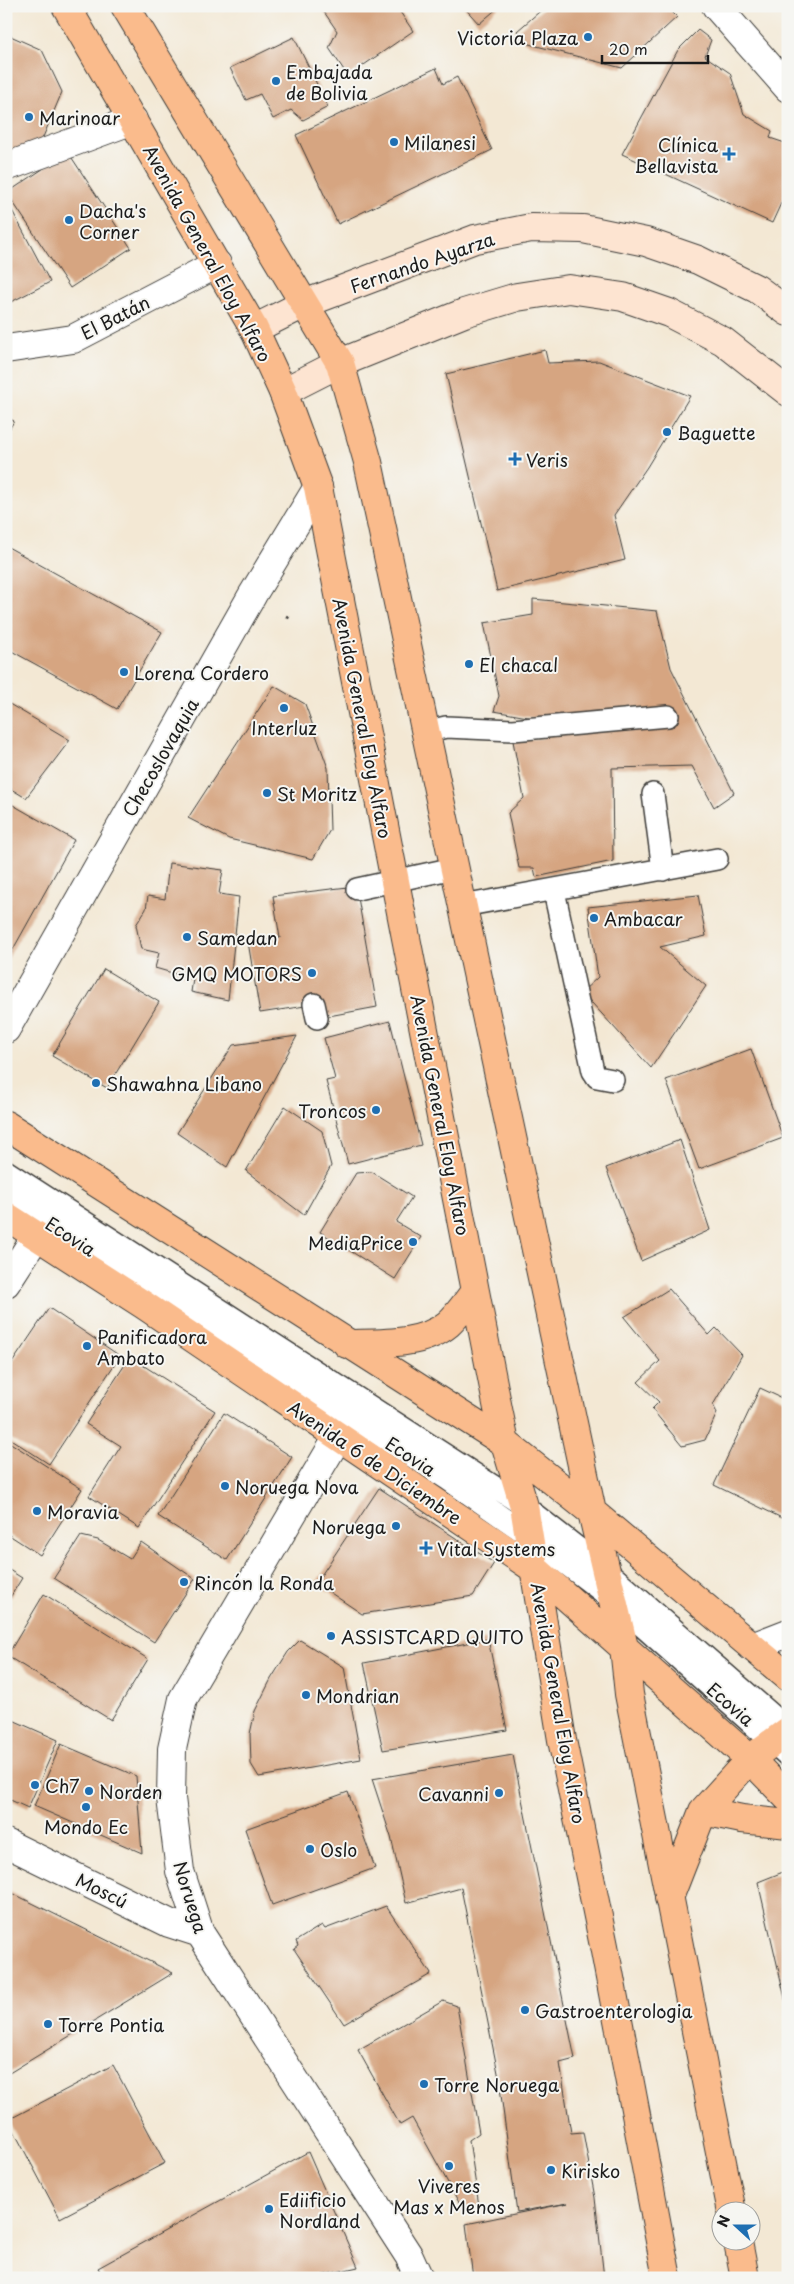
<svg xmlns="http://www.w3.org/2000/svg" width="794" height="2284" font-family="'Playpen Sans',sans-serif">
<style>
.building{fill:#d6a581}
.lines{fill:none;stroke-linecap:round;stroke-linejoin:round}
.service-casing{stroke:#3c3b38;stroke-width:24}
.minor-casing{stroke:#3c3b38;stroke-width:30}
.secondary-casing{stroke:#3c3b38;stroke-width:30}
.primary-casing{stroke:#3c3b38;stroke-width:30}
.path{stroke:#3c3b38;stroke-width:3;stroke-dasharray:4 4;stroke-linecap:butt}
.service{stroke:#fff;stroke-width:21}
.minor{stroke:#fff;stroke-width:28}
.secondary{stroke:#fde4d1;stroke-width:28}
.primary{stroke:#fabb8c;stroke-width:28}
.poi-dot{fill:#1f6fb2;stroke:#f6f6f2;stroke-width:2}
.labels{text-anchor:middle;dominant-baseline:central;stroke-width:4;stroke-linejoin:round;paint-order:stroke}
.poi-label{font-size:18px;fill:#1c1c1c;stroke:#f6f6f2;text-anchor:start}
.street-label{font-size:18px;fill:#1c1c1c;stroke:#f6f6f2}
</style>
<rect width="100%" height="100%" fill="#f6f6f2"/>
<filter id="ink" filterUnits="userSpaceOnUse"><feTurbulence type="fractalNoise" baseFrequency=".02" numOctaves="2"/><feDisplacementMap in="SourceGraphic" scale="10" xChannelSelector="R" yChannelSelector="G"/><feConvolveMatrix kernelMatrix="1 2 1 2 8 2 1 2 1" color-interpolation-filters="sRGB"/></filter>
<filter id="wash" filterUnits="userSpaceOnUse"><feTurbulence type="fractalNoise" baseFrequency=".0096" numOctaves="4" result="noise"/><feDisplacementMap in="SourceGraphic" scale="20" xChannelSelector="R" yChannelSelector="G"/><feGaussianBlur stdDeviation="1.12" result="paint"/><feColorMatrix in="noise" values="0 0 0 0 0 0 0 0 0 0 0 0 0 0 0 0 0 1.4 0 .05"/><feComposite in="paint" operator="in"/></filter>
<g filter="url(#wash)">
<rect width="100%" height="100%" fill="#f3e8d4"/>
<g id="blocks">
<!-- building -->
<path class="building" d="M320,6H396L413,31L348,76L329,48L337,31Z
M463,6H500L479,24Z
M546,6H666L677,17L622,68L525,43L517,31Z
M698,30L711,40L705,56L730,73L744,114L772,131L770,138L788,144V167L784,176L788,178V188L772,223L622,154L678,50Z
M6,34L42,50L62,92L41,142L6,157Z
M294,37L328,107L303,120L291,110L273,119L260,94L246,100L230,68Z
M436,68L443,84L457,77L492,150L338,224L296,135Z
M68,152L131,248L70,288L7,193Z
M6,199L50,282L11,302L6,292Z
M545,350L548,363L599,361L690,396L647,467L614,515L625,560L497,591L446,374Z
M6,417L14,421L6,435Z
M6,546L162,632L117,709L6,648Z
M533,599L657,611L671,668L734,793L714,807L692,766L612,768L613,861L536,877L534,868H519L508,813L524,798L513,741L543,738L539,719L494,711L499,696L484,623L533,615Z
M274,686L305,704L328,768L330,830L313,859L229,839L188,818Z
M6,702L70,740L26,798L6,786Z
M6,801L74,840L6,962Z
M169,863L223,870L219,894L239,897L228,1000L191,992L193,979L155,968L159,953L141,949L136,925L146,909L148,896L165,899Z
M356,886L377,1007L318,1018V1004L260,1013L248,942L280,938L273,896Z
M698,895L706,936L660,947L706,986L651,1068L582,992L598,977L588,907Z
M104,969L159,1002L107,1088L52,1056Z
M390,1021L421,1145L348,1164L326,1081L335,1079L324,1038Z
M297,1036L227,1167L177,1133L233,1045Z
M751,1049L783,1138L699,1169L666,1080Z
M285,1106L322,1131L331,1166L304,1215L246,1171Z
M680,1140L710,1230L641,1261L606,1168Z
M372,1172L412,1197L396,1222L421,1237L395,1279L320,1232L356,1173Z
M669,1289L709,1335L716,1328L742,1355L713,1405L717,1413L705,1440L682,1446L652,1409L659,1402L638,1382L660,1361L624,1317Z
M49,1308L120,1356L49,1464L6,1436V1372Z
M130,1357L215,1411L139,1528L89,1496L121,1446L86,1424Z
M760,1388L788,1401V1521L714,1485Z
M224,1413L292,1457L227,1560L158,1516Z
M6,1440L82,1489L40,1555L6,1533Z
M379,1488L494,1563L473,1596L362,1614L316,1583Z
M81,1536L98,1540L130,1559L141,1542L195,1579L154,1642L54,1578Z
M6,1568L22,1578L6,1604Z
M44,1594L148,1659L111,1720L7,1656Z
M488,1639L507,1730L383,1750L364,1663Z
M300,1640L344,1667L361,1759L259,1777L251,1764L250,1734L255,1711L271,1679L288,1652Z
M6,1717L58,1740L28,1808L6,1798Z
M61,1744L136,1776L142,1853L34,1806Z
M513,1755L575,2059L560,2063L571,2133L583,2132L595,2198L604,2278H473L466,2224L568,2203L517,2212L498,2073L461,1888L406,1903L391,1837L372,1779Z
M348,1792L375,1868L272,1905L245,1829Z
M788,1870V2007H787L758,1882Z
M6,1890L173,1973L6,2075Z
M386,1906L431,1974L344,2024L294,1949L298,1946L296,1941L322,1925L325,1929Z
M443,2001L457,2006L479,2133L469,2140L479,2206L462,2208L412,2118L400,2125L358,2050Z
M113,2065L165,2163L60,2218L8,2120Z
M308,2152L358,2267L311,2278H104L98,2268Z"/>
</g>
</g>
<g filter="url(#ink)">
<use href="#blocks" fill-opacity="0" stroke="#3c3b38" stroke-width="1"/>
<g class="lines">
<!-- service casing -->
<g class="service-casing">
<path id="service" d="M425,732L446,727L513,730L668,716
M653,794L663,870
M357,889L454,868
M554,891L593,1071L597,1077L613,1080
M463,906L717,859
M314,1004L317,1018
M6,1171L524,1506L606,1570L788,1729
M6,1194L447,1479L529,1536L613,1600L788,1756"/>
</g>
<!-- minor casing -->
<g class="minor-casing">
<path id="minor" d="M716,6L788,88
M6,167L133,120
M6,349L73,339L217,264
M6,1029L253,594L318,487
M6,1283L37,1235
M338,1437L183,1699L172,1749L171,1798L180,1871L200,1933L409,2256L419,2278
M752,1647L788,1633
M6,1843L169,1923L200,1933"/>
</g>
<!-- secondary casing -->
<g class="secondary-casing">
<path id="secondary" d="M254,329L304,304L475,239L531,228L583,229L646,242L698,260L757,289L788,312
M283,392L340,363L464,313L517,297L569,289L623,297L669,313L723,341L788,392"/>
</g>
<!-- primary casing -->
<g class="primary-casing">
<path id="primary" d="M66,6L254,329L283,392L318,487L498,1409L505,1443L524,1506L562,1740L604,1946L667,2278
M125,6L340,363L368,462L592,1512L624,1647L629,1694L732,2212
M6,1125L505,1443L592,1512L788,1677
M6,1216L144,1305L536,1570L750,1759L788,1798
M347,1344C378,1343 422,1346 448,1324C458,1315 467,1302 475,1291
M703,1811L742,1819L788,1824
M669,1898L703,1811L750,1759L788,1731
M738,2242L745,2278"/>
</g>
<!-- path -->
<path class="path" d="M286,616L292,619"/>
<!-- service -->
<use href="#service" class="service"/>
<!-- minor -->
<use href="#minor" class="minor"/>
<!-- secondary -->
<use href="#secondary" class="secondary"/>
<!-- primary -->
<use href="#primary" class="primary"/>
</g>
</g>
<!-- markers -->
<g class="poi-dot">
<circle cx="588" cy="37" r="5"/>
<circle cx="276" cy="81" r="5"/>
<circle cx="29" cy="117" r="5"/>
<circle cx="394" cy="142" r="5"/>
<path d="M726.5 146.5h5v5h5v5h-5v5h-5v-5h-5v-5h5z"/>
<circle cx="69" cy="220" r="5"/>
<circle cx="667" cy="432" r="5"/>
<path d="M512.5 451.5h5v5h5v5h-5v5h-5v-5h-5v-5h5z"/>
<circle cx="469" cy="664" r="5"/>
<circle cx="124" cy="672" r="5"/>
<circle cx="284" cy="708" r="5"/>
<circle cx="267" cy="793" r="5"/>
<circle cx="594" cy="918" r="5"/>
<circle cx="187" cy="937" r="5"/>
<circle cx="312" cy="973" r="5"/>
<circle cx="96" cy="1083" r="5"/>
<circle cx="376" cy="1110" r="5"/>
<circle cx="413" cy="1242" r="5"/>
<circle cx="87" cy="1346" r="5"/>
<circle cx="225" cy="1486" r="5"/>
<circle cx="37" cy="1511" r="5"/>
<circle cx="396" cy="1526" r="5"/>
<path d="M423.5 1540.5h5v5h5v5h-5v5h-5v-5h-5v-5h5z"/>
<circle cx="184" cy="1582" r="5"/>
<circle cx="331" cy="1636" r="5"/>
<circle cx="306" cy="1695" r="5"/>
<circle cx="35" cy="1785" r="5"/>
<circle cx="89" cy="1791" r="5"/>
<circle cx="499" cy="1793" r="5"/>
<circle cx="86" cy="1807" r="5"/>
<circle cx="310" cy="1849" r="5"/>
<circle cx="525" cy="2010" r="5"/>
<circle cx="48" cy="2024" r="5"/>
<circle cx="424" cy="2084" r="5"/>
<circle cx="449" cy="2166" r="5"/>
<circle cx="551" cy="2170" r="5"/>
<circle cx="269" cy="2209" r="5"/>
</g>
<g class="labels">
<!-- poi labels -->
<g class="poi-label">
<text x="578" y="37" text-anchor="end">Victoria Plaza</text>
<text x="286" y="71">Embajada<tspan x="286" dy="21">de Bolivia</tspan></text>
<text x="39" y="117">Marinoar</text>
<text x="404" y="142">Milanesi</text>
<text x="718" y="144" text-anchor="end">Clínica<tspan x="718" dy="21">Bellavista</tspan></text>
<text x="79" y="210">Dacha's<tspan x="79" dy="21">Corner</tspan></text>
<text x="677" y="432">Baguette</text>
<text x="526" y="459">Veris</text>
<text x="479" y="664">El chacal</text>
<text x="134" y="672">Lorena Cordero</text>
<text x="284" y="727" text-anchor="middle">Interluz</text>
<text x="277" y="793">St Moritz</text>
<text x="604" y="918">Ambacar</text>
<text x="197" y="937">Samedan</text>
<text x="302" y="973" text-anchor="end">GMQ MOTORS</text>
<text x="106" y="1083">Shawahna Libano</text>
<text x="366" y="1110" text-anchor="end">Troncos</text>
<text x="403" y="1242" text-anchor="end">MediaPrice</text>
<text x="97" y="1336">Panificadora<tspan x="97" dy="21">Ambato</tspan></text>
<text x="235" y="1486">Noruega Nova</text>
<text x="47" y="1511">Moravia</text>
<text x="386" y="1526" text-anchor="end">Noruega</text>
<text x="437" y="1548">Vital Systems</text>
<text x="194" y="1582">Rincón la Ronda</text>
<text x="341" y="1636">ASSISTCARD QUITO</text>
<text x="316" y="1695">Mondrian</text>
<text x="45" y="1785">Ch7</text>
<text x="99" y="1791">Norden</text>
<text x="489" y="1793" text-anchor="end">Cavanni</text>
<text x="86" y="1826" text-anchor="middle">Mondo Ec</text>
<text x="320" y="1849">Oslo</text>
<text x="535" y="2010">Gastroenterologia</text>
<text x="58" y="2024">Torre Pontia</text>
<text x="434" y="2084">Torre Noruega</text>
<text x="561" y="2170">Kirisko</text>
<text x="449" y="2185" text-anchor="middle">Viveres<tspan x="449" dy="21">Mas x Menos</tspan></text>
<text x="279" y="2199">Ediificio<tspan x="279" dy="21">Nordland</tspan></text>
</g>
<!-- street labels -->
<g class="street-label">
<text transform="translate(208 253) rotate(61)">Avenida General Eloy Alfaro</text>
<text transform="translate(422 262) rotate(-19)">Fernando Ayarza</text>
<text transform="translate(115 317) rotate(-27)">El Batán</text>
<text transform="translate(363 718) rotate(79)">Avenida General Eloy Alfaro</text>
<text transform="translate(160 757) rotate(-60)">Checoslovaquia</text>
<text transform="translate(441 1115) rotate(79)">Avenida General Eloy Alfaro</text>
<text transform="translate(71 1236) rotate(33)">Ecovia</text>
<text transform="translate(411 1456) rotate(33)">Ecovia</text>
<text transform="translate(375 1462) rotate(34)">Avenida 6 de Diciembre</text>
<text transform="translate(559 1703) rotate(80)">Avenida General Eloy Alfaro</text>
<text transform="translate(731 1704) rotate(41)">Ecovia</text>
<text transform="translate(102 1890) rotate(26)">Moscú</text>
<text transform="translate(191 1897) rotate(73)">Noruega</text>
</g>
</g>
<!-- margin -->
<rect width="794" height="2284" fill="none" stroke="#f6f6f2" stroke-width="25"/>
<!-- north arrow -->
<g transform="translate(736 2226) rotate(291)"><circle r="24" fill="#f6f6f2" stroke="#9f9f9c"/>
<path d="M0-4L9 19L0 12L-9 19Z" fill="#1f6fb2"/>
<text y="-8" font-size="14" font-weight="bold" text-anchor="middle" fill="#1c1c1c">N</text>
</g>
<!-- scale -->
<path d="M602 55v8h106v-8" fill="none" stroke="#1c1c1c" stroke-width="2.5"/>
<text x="609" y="55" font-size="15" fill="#1c1c1c" stroke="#f6f6f2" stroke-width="4" paint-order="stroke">20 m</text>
</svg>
